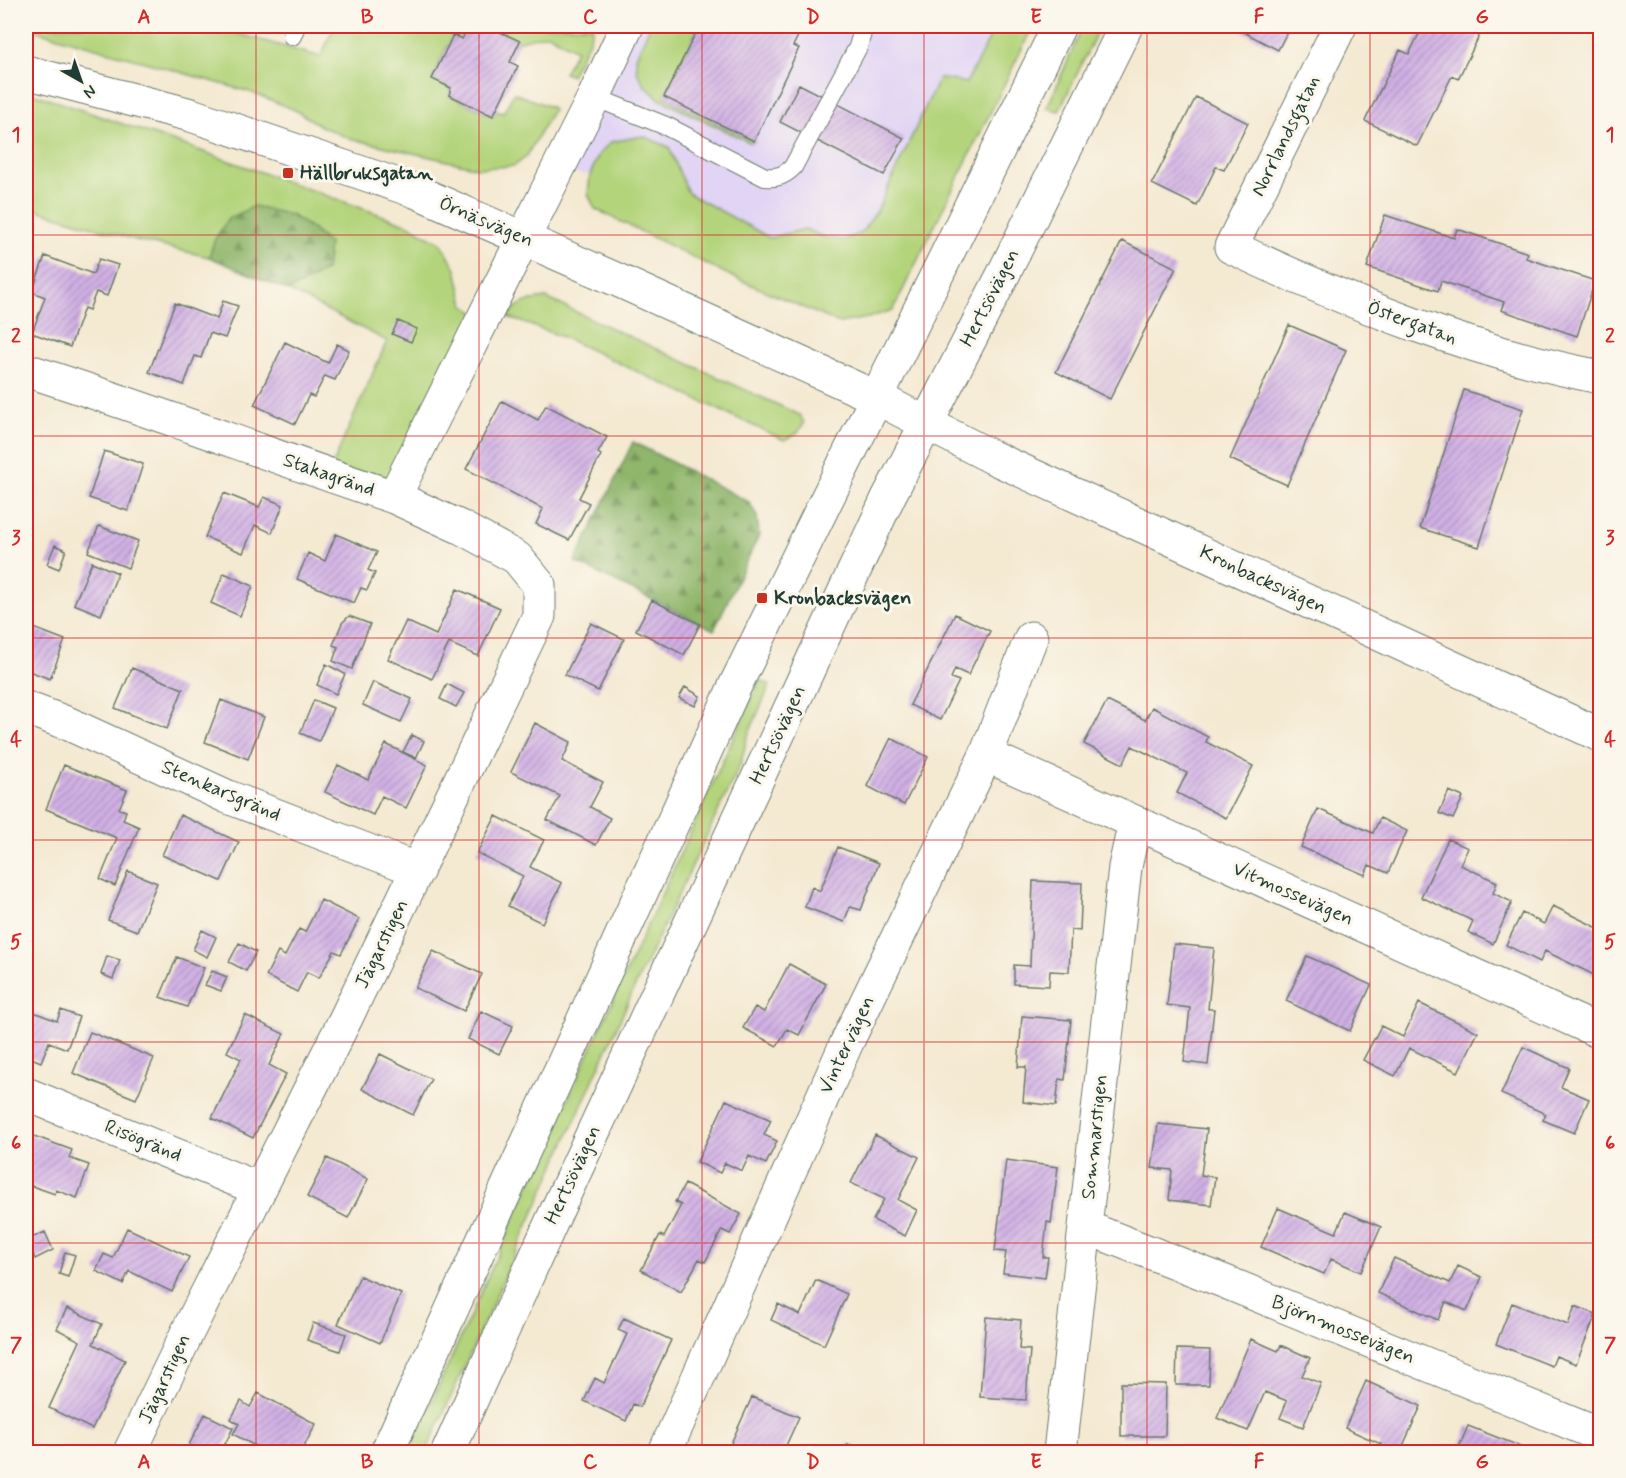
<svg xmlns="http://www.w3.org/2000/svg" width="1626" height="1478" font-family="Mynerve,sans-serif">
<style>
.built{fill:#e1d4f4}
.grass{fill:#b4d47b;stroke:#6a8858;stroke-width:1.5}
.forest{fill:url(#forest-firs);stroke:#577a50;stroke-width:1.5}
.building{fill:url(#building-hatch)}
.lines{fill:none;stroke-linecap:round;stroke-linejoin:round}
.lane-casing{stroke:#6a796b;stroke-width:20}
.street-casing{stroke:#6a796b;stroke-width:35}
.secondary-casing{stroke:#6a796b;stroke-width:35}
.lane{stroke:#fff;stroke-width:18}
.street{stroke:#fff;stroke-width:33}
.secondary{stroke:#fff;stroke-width:33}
.grid{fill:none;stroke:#d62828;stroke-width:1.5;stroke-opacity:0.55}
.poi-dot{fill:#c8321e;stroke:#fbf7ec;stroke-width:2}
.labels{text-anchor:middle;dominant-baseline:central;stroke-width:6;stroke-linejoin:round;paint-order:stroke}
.street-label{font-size:20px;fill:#1f3d34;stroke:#fbf7ec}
.poi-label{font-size:20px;font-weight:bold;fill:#1f3d34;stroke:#fbf7ec;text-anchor:start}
.neatline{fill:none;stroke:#d62828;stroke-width:2}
.grid-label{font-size:20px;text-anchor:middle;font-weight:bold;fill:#d62828}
</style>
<defs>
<pattern id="forest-firs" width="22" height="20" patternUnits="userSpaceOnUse" patternTransform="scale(1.5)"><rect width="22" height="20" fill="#8fb66b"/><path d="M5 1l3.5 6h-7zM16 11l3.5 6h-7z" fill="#749559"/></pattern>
<pattern id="building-hatch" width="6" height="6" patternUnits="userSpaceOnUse" patternTransform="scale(1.5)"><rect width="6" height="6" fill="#d1b0e5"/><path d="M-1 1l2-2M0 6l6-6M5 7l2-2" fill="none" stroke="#a990ba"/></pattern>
</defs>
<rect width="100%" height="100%" fill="#fbf7ec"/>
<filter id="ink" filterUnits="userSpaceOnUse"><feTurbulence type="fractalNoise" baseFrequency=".0167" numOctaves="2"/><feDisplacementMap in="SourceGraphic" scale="12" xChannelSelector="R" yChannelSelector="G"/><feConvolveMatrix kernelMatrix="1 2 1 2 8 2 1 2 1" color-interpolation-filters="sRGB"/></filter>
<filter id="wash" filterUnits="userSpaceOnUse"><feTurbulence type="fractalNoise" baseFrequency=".008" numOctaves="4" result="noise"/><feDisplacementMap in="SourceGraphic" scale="24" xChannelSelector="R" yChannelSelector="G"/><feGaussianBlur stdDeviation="1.35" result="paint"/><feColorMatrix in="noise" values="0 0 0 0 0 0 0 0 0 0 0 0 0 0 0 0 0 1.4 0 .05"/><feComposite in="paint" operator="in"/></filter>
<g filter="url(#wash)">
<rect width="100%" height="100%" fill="#f4e9d1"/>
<!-- built -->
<path class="built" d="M607,26H996L966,83L939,78L877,211L861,233L843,240L824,237L805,229L771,238L688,193L669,147L599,154L590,175L539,169Z"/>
<!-- grass -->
<path class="grass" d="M26,26H211L321,57L334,26H469L462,39L453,35L432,79L451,88L449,95L493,116L496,111L503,113L514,93L551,107L553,110L526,157L514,166L478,168L348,138L321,126L295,110L253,93L26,28Z
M487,26H590L593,27L589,41L571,75L564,73L576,50L548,34L520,41Z
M650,26H699L664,97L754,141L751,143L661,100L645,86L637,72L636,57Z
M996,26H1033L893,310L868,318L839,323L731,276L595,209L588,194L590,175L599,154L611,142L643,136L669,147L688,193L770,238L805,229L824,237L843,240L861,233L877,211L939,78L966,83Z
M1083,26H1100L1059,111L1047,108Z
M26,91L187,146L409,225L442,244L456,269L464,305L483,318L396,498L328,475L387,341L289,291L326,270L329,244L311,228L291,215L215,239L209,257L136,240L27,207L26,210Z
M546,298L800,415L804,423L797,434L784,440L563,337L508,317C517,302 530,300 546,298Z
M760,680L770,685L747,738L741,763L638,980L426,1452H409L562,1112Z"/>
<!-- forest -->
<path class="forest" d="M254,206L291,215L311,228L329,244L326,270L289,291L209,257L215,239L228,219Z
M633,442L749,502L757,516L759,535L714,630L575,562Z"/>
<g id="blocks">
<!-- building -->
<path class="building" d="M469,26H487L520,41L510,62L518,66L493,116L449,95L451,88L432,79L453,35L462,39Z
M699,26H803L793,46L799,48L754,141L664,97Z
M1235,26H1290L1278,50L1234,27Z
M1423,26H1484L1458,79L1452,76L1417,146L1365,121L1400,50L1409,54Z
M799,84L904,138L884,175L780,122Z
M1196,97L1248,123L1224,170L1216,167L1197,206L1152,184Z
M1385,215L1454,238L1457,229L1528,253L1526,258L1595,281L1577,336L1501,310L1504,302L1441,281L1438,291L1367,267Z
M1122,241L1176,268L1110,399L1056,372Z
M45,256L93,274L99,259L118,265L107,296L96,292L89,310L84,308L70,347L32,333L45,297L32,292Z
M223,301L238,306L225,338L210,333L201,358L195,356L184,385L149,372L175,303L217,319Z
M398,321L417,329L411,342L392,334Z
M1289,325L1346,350L1287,485L1230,459Z
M285,342L328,363L337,344L349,350L335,380L325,376L314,397L309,395L295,424L254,405Z
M1464,390L1523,409L1479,547L1420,528Z
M502,401L538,420L546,405L607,437L598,453L601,455L579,498L589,503L569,540L536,524L543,509L466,469Z
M104,451L143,464L128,511L89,498Z
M224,493L259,507L264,497L283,505L272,533L255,525L243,553L205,537Z
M99,526L138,541L128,568L88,552Z
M336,534L377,552L368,570L375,573L367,590L361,588L354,603L297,579L308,553L325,561Z
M55,545L66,550L59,569L47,564Z
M92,562L118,573L101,615L74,604Z
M224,573L253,586L240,616L211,603Z
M457,589L500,608L478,656L449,643L432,679L388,659L406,621L436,635Z
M652,600L700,624L684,655L636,630Z
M955,614L990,631L968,675L955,669L951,678L959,681L940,720L910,705Z
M349,616L370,624L352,669L333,661L338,647L333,645L342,623Z
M591,623L624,639L598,691L565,675Z
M26,625L65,640L50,679L29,671L26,681Z
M326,664L345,674L336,694L317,685Z
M132,668L183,689L167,729L115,708Z
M373,682L412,699L401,722L363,705Z
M447,684L464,693L456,707L440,699Z
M685,687L700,696L695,706L679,698Z
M221,700L264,717L248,759L205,742Z
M314,700L333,708L319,741L300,733Z
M1107,701L1145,720L1152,707L1208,737L1206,742L1253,766L1226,818L1177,793L1187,773L1132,746L1123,764L1084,744Z
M535,723L571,742L562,761L603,782L590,807L610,818L596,845L547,820L560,796L511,772Z
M412,735L424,741L416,758L403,752Z
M891,738L928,757L904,805L867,786Z
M386,744L427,765L406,808L382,796L373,815L325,792L338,765L368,780Z
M64,765L127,790L119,809L126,811L123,820L139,827L115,886L100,879L117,838L46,809Z
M1449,791L1463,797L1453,819L1439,813Z
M1318,809L1373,833L1380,818L1407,831L1388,873L1369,865L1365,875L1301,847Z
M180,815L239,842L221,881L162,855Z
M496,816L544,840L530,867L562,883L542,923L508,906L523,876L477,853Z
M1448,839L1468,848L1460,865L1497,882L1493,893L1512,902L1493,944L1468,932L1473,921L1421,897Z
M838,847L879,863L861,910L850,907L844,922L805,907L812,887L820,891Z
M128,871L157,883L137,931L108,920Z
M1033,881L1082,883L1080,931L1071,930L1069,972L1050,971L1049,986L1014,984V965L1030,966Z
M321,900L359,919L341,954L334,951L319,978L307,972L297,992L266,976L278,952L285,956L299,929L305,932Z
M1553,906L1600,929V966L1596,976L1545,951L1540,962L1506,945L1522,913L1544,924Z
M202,930L216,937L207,957L193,950Z
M239,943L256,952L246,971L229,962Z
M1174,944L1214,948L1208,1009H1214L1208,1065L1184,1062L1190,1008L1167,1005Z
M433,951L482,974L464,1011L415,988Z
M107,956L120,960L113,979L101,974Z
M1307,956L1371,985L1350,1031L1286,1001Z
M177,957L204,968L187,1007L160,997Z
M789,964L826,984L799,1035L787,1029L777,1046L743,1028L755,1007L764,1012Z
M212,971L227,977L221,991L205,985Z
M1419,1003L1478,1032L1458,1072L1409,1048L1395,1076L1363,1060L1381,1026L1403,1037Z
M26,1009L57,1021L61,1010L79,1017L67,1049L49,1042L41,1062L26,1056Z
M481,1011L513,1026L499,1054L468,1039Z
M245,1015L284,1034L269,1065L286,1074L253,1138L212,1118L241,1059L227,1052Z
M1022,1016L1071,1020L1065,1080L1059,1079L1056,1106L1023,1102L1026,1067H1018Z
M90,1032L154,1058L136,1099L73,1073Z
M1523,1047L1569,1068L1561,1087L1589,1099L1574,1133L1543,1120L1546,1114L1501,1094Z
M380,1054L431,1079L413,1115L362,1089Z
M726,1100L771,1120L764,1135L777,1141L766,1164L749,1156L742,1171L725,1163L720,1173L697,1162Z
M1158,1124L1207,1129L1201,1175L1215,1177L1211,1205L1169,1200L1172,1170L1152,1168Z
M26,1133L72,1150L69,1158L89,1165L77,1198L56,1190L55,1194L26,1184Z
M875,1135L919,1157L898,1200L917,1210L905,1236L873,1220L884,1199L851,1183Z
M327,1158L368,1179L348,1218L307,1197Z
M1006,1160L1058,1167L1051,1223L1047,1222L1043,1257H1048L1045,1278L1003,1273L1006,1252L995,1251Z
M685,1184L741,1214L730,1234L722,1230L705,1262L699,1259L681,1292L641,1270L660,1235L664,1237L681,1205L675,1202Z
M1278,1208L1336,1233L1345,1212L1381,1227L1361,1272L1331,1259L1324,1274L1261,1247Z
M127,1228L189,1257L172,1292L129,1271L123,1284L96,1271L104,1254L113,1258Z
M45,1232L53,1250L35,1259L27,1240Z
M65,1252L75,1255L68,1277L59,1274Z
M1394,1258L1450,1283L1458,1266L1482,1277L1467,1311L1446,1302L1438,1320L1378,1293Z
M360,1276L401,1294L380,1343L338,1324Z
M816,1280L847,1294L824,1345L771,1320L778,1304L800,1315Z
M1512,1303L1568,1325L1575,1306L1596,1314L1576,1364L1556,1356L1552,1366L1496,1344Z
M67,1308L102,1324L93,1344L125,1360L92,1429L49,1408L80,1341L57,1329Z
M986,1317L1021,1320L1019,1349L1030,1350L1026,1400L980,1397Z
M624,1318L671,1340L640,1407L633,1404L626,1421L584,1401L595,1378L604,1383L627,1334L618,1330Z
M313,1323L346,1334L340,1351L307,1340Z
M1251,1339L1278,1351L1281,1345L1310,1358L1302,1376L1321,1383L1303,1427L1280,1418L1287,1401L1265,1392L1248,1431L1217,1418Z
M1177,1349L1210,1350L1209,1385H1176Z
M1366,1381L1421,1406L1401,1450L1406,1452H1377L1381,1444L1345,1428Z
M1121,1383L1166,1384L1165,1436H1121Z
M258,1393L316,1424L301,1452H266L233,1434L239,1424L231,1419L241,1401L250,1407Z
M752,1397L799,1417L783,1452H727Z
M205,1414L233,1428L221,1452H203L189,1445Z
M1468,1426L1535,1452H1457Z
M848,1444L870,1452H844Z"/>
</g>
</g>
<g filter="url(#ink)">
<use href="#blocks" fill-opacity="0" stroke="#6a796b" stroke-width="1.5"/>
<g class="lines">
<!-- lane casing -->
<g class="lane-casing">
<path id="lane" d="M292,36L296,26
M594,97L666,126L765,177C777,178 784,176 793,167L858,47L864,26"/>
</g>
<!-- street casing -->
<g class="street-casing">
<path id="street" d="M1340,26L1231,247C1350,303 1471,352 1600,377
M26,370C149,409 271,456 394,497L594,97L627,26
M26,708L69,724L228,797L418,870
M986,755L1600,1032
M26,1094L259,1189
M1085,1227L1223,1281L1600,1435
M130,1452L188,1331L346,1018L539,616V585L517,558L460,527L394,497
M665,1452L847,1042L986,755L1031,638
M1060,1452L1125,867L1135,822"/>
</g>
<!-- secondary casing -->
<g class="secondary-casing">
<path id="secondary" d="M26,72L191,115L415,191L622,282L877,398L992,457L1600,735
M387,1452L735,686L1059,26
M448,1452L551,1223L888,498L1002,277L1126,26"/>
</g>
<!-- lane -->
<use href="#lane" class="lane"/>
<!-- street -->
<use href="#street" class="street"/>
<!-- secondary -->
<use href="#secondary" class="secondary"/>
</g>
</g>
<!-- grid -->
<path class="grid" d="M256,26V1452M479,26V1452M702,26V1452M924,26V1452M1147,26V1452M1370,26V1452M26,235H1600M26,436H1600M26,638H1600M26,840H1600M26,1042H1600M26,1243H1600"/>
<!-- markers -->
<g class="poi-dot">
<rect x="282" y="167" width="12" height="12" rx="3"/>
<rect x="756" y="592" width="12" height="12" rx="3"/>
</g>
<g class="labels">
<!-- street labels -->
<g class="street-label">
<text transform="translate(1286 136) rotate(-64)">Norrlandsgatan</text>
<text transform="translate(486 222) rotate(23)">Örnäsvägen</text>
<text transform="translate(990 298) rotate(-63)">Hertsövägen</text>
<text transform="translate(1412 323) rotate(20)">Östergatan</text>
<text transform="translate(329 475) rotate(19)">Stakagränd</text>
<text transform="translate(1263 580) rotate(25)">Kronbacksvägen</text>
<text transform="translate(778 735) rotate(-65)">Hertsövägen</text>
<text transform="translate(221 791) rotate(23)">Stenkarsgränd</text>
<text transform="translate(1293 894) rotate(24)">Vitmossevägen</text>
<text transform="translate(382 944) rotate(-64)">Jägarstigen</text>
<text transform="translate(847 1045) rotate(-65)">Vintervägen</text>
<text transform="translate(1095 1137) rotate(-84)">Sommarstigen</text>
<text transform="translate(143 1141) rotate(22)">Risögränd</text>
<text transform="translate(573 1175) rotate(-65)">Hertsövägen</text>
<text transform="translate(1343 1330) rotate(22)">Björnmossevägen</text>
<text transform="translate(165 1379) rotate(-65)">Jägarstigen</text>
</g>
<!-- poi labels -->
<g class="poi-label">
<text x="300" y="173">Hällbruksgatan</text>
<text x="774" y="598">Kronbacksvägen</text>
</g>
</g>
<!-- margin -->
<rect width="1626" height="1478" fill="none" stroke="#fbf7ec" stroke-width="66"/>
<!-- north arrow -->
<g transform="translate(81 81) rotate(140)" stroke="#fbf7ec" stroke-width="4.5" paint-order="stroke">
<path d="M0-4.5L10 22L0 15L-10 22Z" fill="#1f3d34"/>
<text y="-9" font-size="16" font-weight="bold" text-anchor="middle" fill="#1f3d34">N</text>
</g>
<rect x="33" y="33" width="1560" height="1412" class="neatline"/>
<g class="grid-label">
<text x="144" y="23">A</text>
<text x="367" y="23">B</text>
<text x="590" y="23">C</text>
<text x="813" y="23">D</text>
<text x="1036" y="23">E</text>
<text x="1259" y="23">F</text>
<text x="1482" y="23">G</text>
<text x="16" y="141">1</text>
<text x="1610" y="141">1</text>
<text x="16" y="342">2</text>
<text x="1610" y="342">2</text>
<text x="16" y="544">3</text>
<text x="1610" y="544">3</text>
<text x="16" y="746">4</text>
<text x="1610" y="746">4</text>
<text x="16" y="948">5</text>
<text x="1610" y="948">5</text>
<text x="16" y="1149">6</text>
<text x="1610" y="1149">6</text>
<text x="16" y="1351">7</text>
<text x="1610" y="1351">7</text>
<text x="144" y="1468">A</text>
<text x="367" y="1468">B</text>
<text x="590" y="1468">C</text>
<text x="813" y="1468">D</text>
<text x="1036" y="1468">E</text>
<text x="1259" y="1468">F</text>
<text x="1482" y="1468">G</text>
</g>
</svg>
